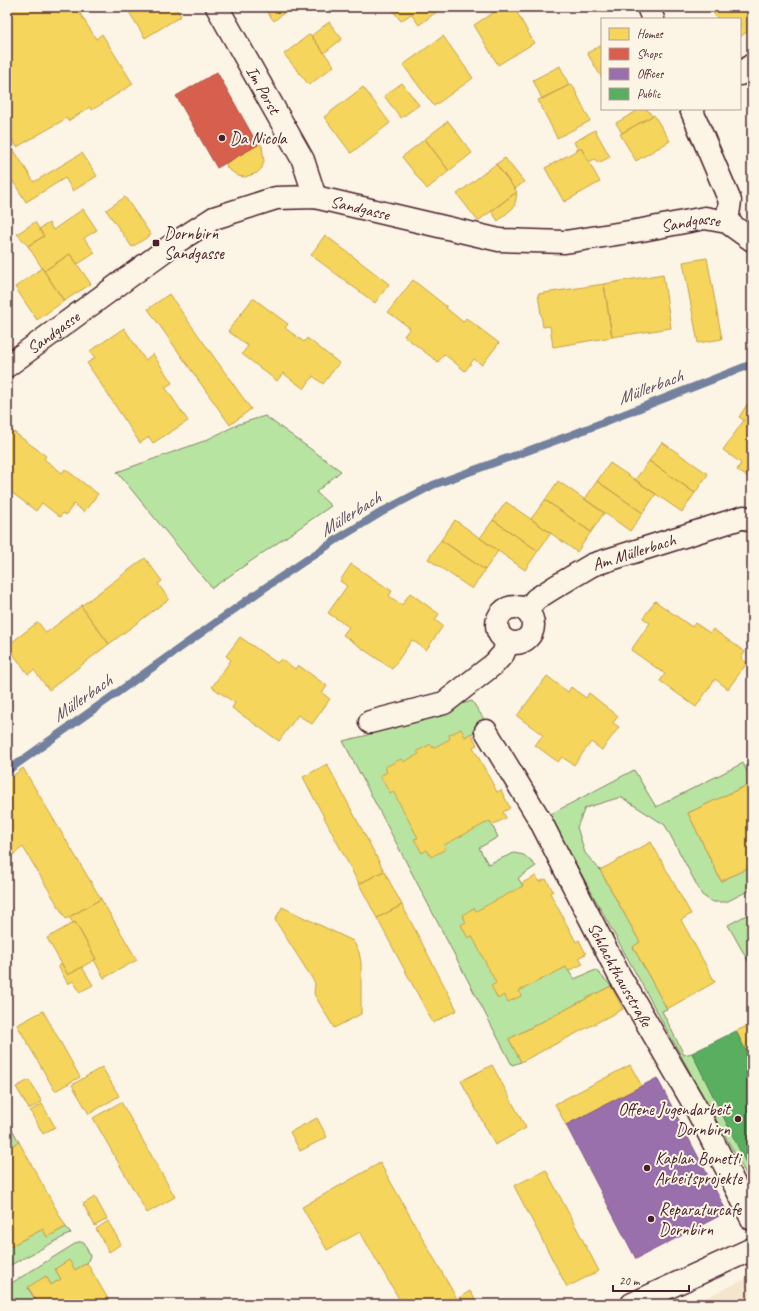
<svg xmlns="http://www.w3.org/2000/svg" width="759" height="1311" font-family="Caveat,sans-serif">
<style>
.built{fill:#f4e6cc}
.green{fill:#b8e4a1;stroke:#818266}
.homes{fill:#f6d55c;stroke:#c29e4d}
.shops{fill:#d6604d;stroke:#ac4c43}
.offices{fill:#9970ab;stroke:#815885}
.public{fill:#5aae61;stroke:#558351}
.lines{fill:none;stroke-linecap:round;stroke-linejoin:round}
.stream{stroke:#73809e;stroke-width:8}
.street-casing{stroke:#4a1f2b;stroke-width:25}
.street{stroke:#fcf5e5;stroke-width:22}
.poi-dot{fill:#4a1f2b;stroke:#fcf5e5;stroke-width:1.5}
.labels{text-anchor:middle;dominant-baseline:central;stroke-width:4;stroke-linejoin:round;paint-order:stroke}
.street-label{font-size:17px;fill:#4a1f2b;stroke:#fcf5e5}
.poi-label{font-size:17px;fill:#4a1f2b;stroke:#fcf5e5;text-anchor:start}
.water-label{font-size:18px;font-style:italic;fill:#5f5065;stroke:#fcf5e5}
</style>
<rect width="100%" height="100%" fill="#fcf5e5"/>
<filter id="ink" filterUnits="userSpaceOnUse"><feTurbulence type="fractalNoise" baseFrequency=".025" numOctaves="2"/><feDisplacementMap in="SourceGraphic" scale="8" xChannelSelector="R" yChannelSelector="G"/><feConvolveMatrix kernelMatrix="1 2 1 2 8 2 1 2 1" color-interpolation-filters="sRGB"/></filter>
<g filter="url(#ink)">
<!-- built -->
<path class="built" d="M752,1276V1304H692Z"/>
<!-- green -->
<path class="green" d="M265,416L341,471L316,492L331,506L212,588L117,472L204,441L239,424Z
M472,701L488,725L465,737L427,850L490,821L498,837L479,848L488,864L514,853L524,855L536,866L518,878L523,886L466,922L504,995L566,967L574,979L596,970L611,986L509,1039L521,1062L512,1065L343,741L368,735L370,729Z
M743,763L752,783L688,813L721,881L752,866V889L726,902H712L702,895L665,825L621,797L585,808L577,827L585,853L600,870L640,942L633,947L667,1009L662,1011L684,1055L692,1053L752,1175V1185L549,815L634,770L656,807Z
M752,912V968L728,925Z
M7,1120L19,1142L7,1149Z
M66,1227L71,1233L7,1267V1248L43,1229L47,1237Z
M78,1242H84L90,1256L87,1263L75,1270L69,1261L55,1269L61,1279L51,1285L46,1276L28,1288L38,1304H16L7,1290L10,1284Z"/>
<!-- homes -->
<path class="homes" d="M7,7H76L96,39L102,34L133,84L92,110L90,107L68,121L67,118L17,147L7,131Z
M126,7H175L181,16L145,38Z
M263,7H291L274,21Z
M390,7H443L419,25L411,14L401,21Z
M502,7H514L534,43L498,65L474,25Z
M714,7H752V28L740,37V19H718L711,10Z
M329,22L342,39L324,53L311,36Z
M310,34L334,66L309,85L284,54Z
M443,36L473,78L434,106L403,65Z
M602,45V78L587,53Z
M560,66L569,85L542,99L533,80Z
M402,83L419,105L401,118L384,96Z
M572,84L590,121L557,138L538,100Z
M363,87L390,123L351,153L324,117Z
M640,109H647L652,116L622,133L616,123Z
M654,115L670,141L636,161L620,134Z
M448,121L472,153L449,171L425,139Z
M595,130L610,157L598,163L595,159L589,162L581,148L578,150L574,142Z
M7,139L34,182L82,153L97,176L73,191L65,178L26,202L7,172Z
M425,139L449,171L427,189L402,157Z
M260,143L262,146L264,161L262,168L257,173L245,177L238,176L227,168L226,163Z
M581,148L600,182L564,202L545,168Z
M505,158L524,182L515,189L496,164Z
M496,164L517,192L478,221L457,194Z
M515,193L517,194L514,207L498,221L491,211Z
M125,197L151,235L132,247L106,210Z
M83,209L97,230L84,238L95,253L78,264L70,254L44,271L28,246L44,236L39,229L49,223L53,230Z
M35,222L44,236L28,246L17,234Z
M325,235L389,284L375,303L311,255Z
M70,254L91,284L64,301L44,271Z
M707,258L722,339L698,343L683,262Z
M42,268L64,301L37,320L15,287Z
M663,274L671,328L612,337L604,284Z
M413,280L447,307L446,308L463,322L466,318L499,343L482,365L474,359L465,371L444,354L438,362L404,336L410,328L388,312Z
M604,284L612,337L553,347L550,326L543,327L538,294Z
M169,294L251,409L230,425L148,309Z
M253,298L288,324L285,328L304,342L307,338L339,363L323,384L313,376L304,389L283,373L277,381L242,354L248,346L228,331Z
M124,328L145,360L153,354L172,383L165,387L188,421L153,443L149,437L140,443L87,363L95,358L90,351Z
M750,400L752,401V480L737,470L741,463L723,450L744,420L739,417Z
M11,430L46,456L44,459L57,469L62,473L65,469L98,494L84,512L74,504L66,515L63,513L60,517L42,503L36,511L7,489V435Z
M662,442L708,474L695,493L649,461Z
M649,461L695,493L682,512L635,480Z
M610,463L656,494L643,513L597,481Z
M558,481L604,513L591,532L545,500Z
M597,481L643,513L630,531L585,499Z
M545,500L591,532L577,552L531,519Z
M506,502L551,533L538,551L493,520Z
M455,520L498,551L485,570L441,540Z
M493,520L538,551L525,570L480,538Z
M441,540L485,570L472,589L428,559Z
M145,558L162,581L158,584L169,599L109,644L81,606Z
M351,564L392,591L389,596L402,605L410,593L439,614L435,620L443,626L426,650L412,640L392,669L343,635L349,627L328,613L347,586L340,581Z
M655,601L692,627L695,623L710,633L713,629L745,652L741,658L747,663L728,689L715,679L696,707L660,681L665,674L631,650L650,623L643,618Z
M81,606L109,644L49,690L34,670L28,674L7,646L38,622L46,633Z
M7,609L11,615L7,617Z
M240,637L277,663L281,659L295,669L298,665L327,686L322,693L330,699L312,724L298,715L279,741L232,708L235,703L212,687L231,660L226,656Z
M547,676L568,692L571,687L586,698L589,693L618,716L613,723L619,727L602,750L591,742L574,765L562,757L558,762L535,745L543,735L517,716Z
M461,729L465,737L471,733L477,745L473,747L497,792L501,790L510,808L503,812L506,818L492,825L490,821L444,845L446,849L431,857L427,850L422,853L414,839L418,838L393,791L390,793L380,776L387,772L385,767L401,759L403,762L419,754L417,751L431,744L433,748L450,739L449,735Z
M327,764L384,871L359,884L303,777Z
M23,768L101,899L66,919L23,847L7,859V780Z
M752,783V866L721,881L688,813Z
M651,842L691,914L681,920L715,982L667,1009L633,947L640,942L600,870Z
M384,871L402,905L377,918L359,884Z
M536,876L539,882L546,879L553,891L550,893L576,942L579,940L586,954L579,957L583,964L568,971L566,967L519,991L521,996L508,1002L504,995L498,999L491,986L496,983L472,936L468,938L461,925L466,922L462,915L474,908L476,911L523,886L522,883Z
M101,899L137,960L104,978L94,960L96,959L75,922L73,923L69,917Z
M402,905L457,1010L433,1023L377,918Z
M282,907L353,941L359,952L361,963V1014L334,1028L314,994L315,983L275,920Z
M75,922L96,959L68,975L47,938Z
M62,964L68,975L82,967L93,985L80,992L73,981L68,984L58,966Z
M611,986L623,1009L521,1062L509,1039Z
M43,1011L80,1077L55,1091L17,1025Z
M752,1024V1063L736,1031Z
M492,1065L526,1128L495,1145L461,1081Z
M630,1065L642,1086L566,1125L555,1104Z
M102,1067L119,1096L89,1114L72,1085Z
M29,1080L42,1102L29,1109L16,1087Z
M121,1102L175,1197L147,1213L93,1118Z
M42,1104L55,1127L43,1134L30,1111Z
M317,1118L327,1137L300,1151L290,1132Z
M19,1142L66,1227L47,1237L43,1229L7,1248V1148Z
M380,1163L457,1299L470,1291L478,1304H402L360,1232L327,1250L302,1207Z
M546,1170L599,1271L567,1287L514,1186Z
M95,1197L107,1219L95,1226L83,1204Z
M108,1221L121,1244L109,1252L96,1229Z
M69,1260L75,1270L87,1263L111,1304H38L28,1287L46,1276L51,1285L61,1279L55,1269Z"/>
<!-- shops -->
<path class="shops" d="M217,72L258,145L217,168L176,96Z"/>
<!-- offices -->
<path class="offices" d="M657,1078L727,1212L636,1259L566,1125Z"/>
<!-- public -->
<path class="public" d="M736,1031L752,1063V1175L692,1053Z"/>
<g class="lines">
<!-- stream -->
<path class="stream" d="M7,771L263,589L339,538L387,509L433,485L571,435L752,364"/>
<!-- street casing -->
<g class="street-casing">
<g id="street">
<path id="s1" d="M217,7L303,160L315,197"/>
<path d="M648,7L653,19"/>
<path d="M740,74L752,65"/>
<path d="M691,109L730,201L727,222"/>
<path id="s2" d="M7,366L175,243L214,218L276,198L315,197L499,240L565,242L642,230L705,218L727,222L752,240"/>
<circle cx="515" cy="625" r="18"/>
<path id="s3" d="M526,611L536,599L555,587L592,565L744,517L752,521"/>
<path d="M370,722L444,703L494,664L503,654L508,642"/>
<path id="s4" d="M486,731L540,820L618,973L695,1106L752,1219"/>
<path d="M632,1304L752,1249"/>
</g>
</g>
<!-- street -->
<use href="#street" class="street"/>
</g>
</g>
<!-- markers -->
<g class="poi-dot">
<circle cx="222" cy="138" r="4"/>
<rect x="152" y="239" width="8" height="8" rx="2"/>
<circle cx="738" cy="1119" r="4"/>
<circle cx="647" cy="1168" r="4"/>
<circle cx="651" cy="1219" r="4"/>
</g>
<g class="labels">
<!-- street labels -->
<g class="street-label">
<text stroke="none"><textPath href="#s1" startOffset="95">Im Porst</textPath></text>
<text stroke="none"><textPath href="#s2" startOffset="405">Sandgasse</textPath></text>
<text stroke="none"><textPath href="#s2" startOffset="741">Sandgasse</textPath></text>
<text stroke="none"><textPath href="#s2" startOffset="57">Sandgasse</textPath></text>
<text stroke="none"><textPath href="#s3" startOffset="125">Am Müllerbach</textPath></text>
<text stroke="none"><textPath href="#s4" startOffset="278">Schlachthausstraße</textPath></text>
</g>
<!-- poi labels -->
<g class="poi-label">
<text x="230" y="138">Da Nicola</text>
<text x="164" y="233">Dornbirn<tspan x="164" dy="20">Sandgasse</tspan></text>
<text x="730" y="1109" text-anchor="end">Offene Jugendarbeit<tspan x="730" dy="20">Dornbirn</tspan></text>
<text x="655" y="1158">Kaplan Bonetti<tspan x="655" dy="20">Arbeitsprojekte</tspan></text>
<text x="659" y="1209">Reparaturcafe<tspan x="659" dy="20">Dornbirn</tspan></text>
</g>
<!-- water labels -->
<g class="water-label">
<text transform="translate(650 387) rotate(-21)">Müllerbach</text>
<text transform="translate(350 514) rotate(-32)">Müllerbach</text>
<text transform="translate(82 698) rotate(-35)">Müllerbach</text>
</g>
</g>
<!-- margin -->
<rect width="759" height="1311" fill="none" stroke="#fcf5e5" stroke-width="24"/>
<rect x="12" y="12" width="735" height="1287" fill="none" stroke="#4a1f2b" stroke-width="1.5" filter="url(#ink)"/>
<!-- legend -->
<rect x="601" y="18" width="140" height="92" fill="#fcf5e5" stroke="#b59f9b"/>
<rect x="609" y="28" width="20" height="12" fill="#f6d55c" stroke="#b59f9b"/>
<text x="637" y="38" font-size="12" fill="#4a1f2b">Homes</text>
<rect x="609" y="48" width="20" height="12" fill="#d6604d" stroke="#b59f9b"/>
<text x="637" y="58" font-size="12" fill="#4a1f2b">Shops</text>
<rect x="609" y="68" width="20" height="12" fill="#9970ab" stroke="#b59f9b"/>
<text x="637" y="78" font-size="12" fill="#4a1f2b">Offices</text>
<rect x="609" y="88" width="20" height="12" fill="#5aae61" stroke="#b59f9b"/>
<text x="637" y="98" font-size="12" fill="#4a1f2b">Public</text>
<!-- scale -->
<path d="M613 1285v6h76v-6" fill="none" stroke="#4a1f2b" stroke-width="2"/>
<text x="619" y="1285" font-size="12" fill="#4a1f2b" stroke="#fcf5e5" stroke-width="3" paint-order="stroke">20 m</text>
</svg>
